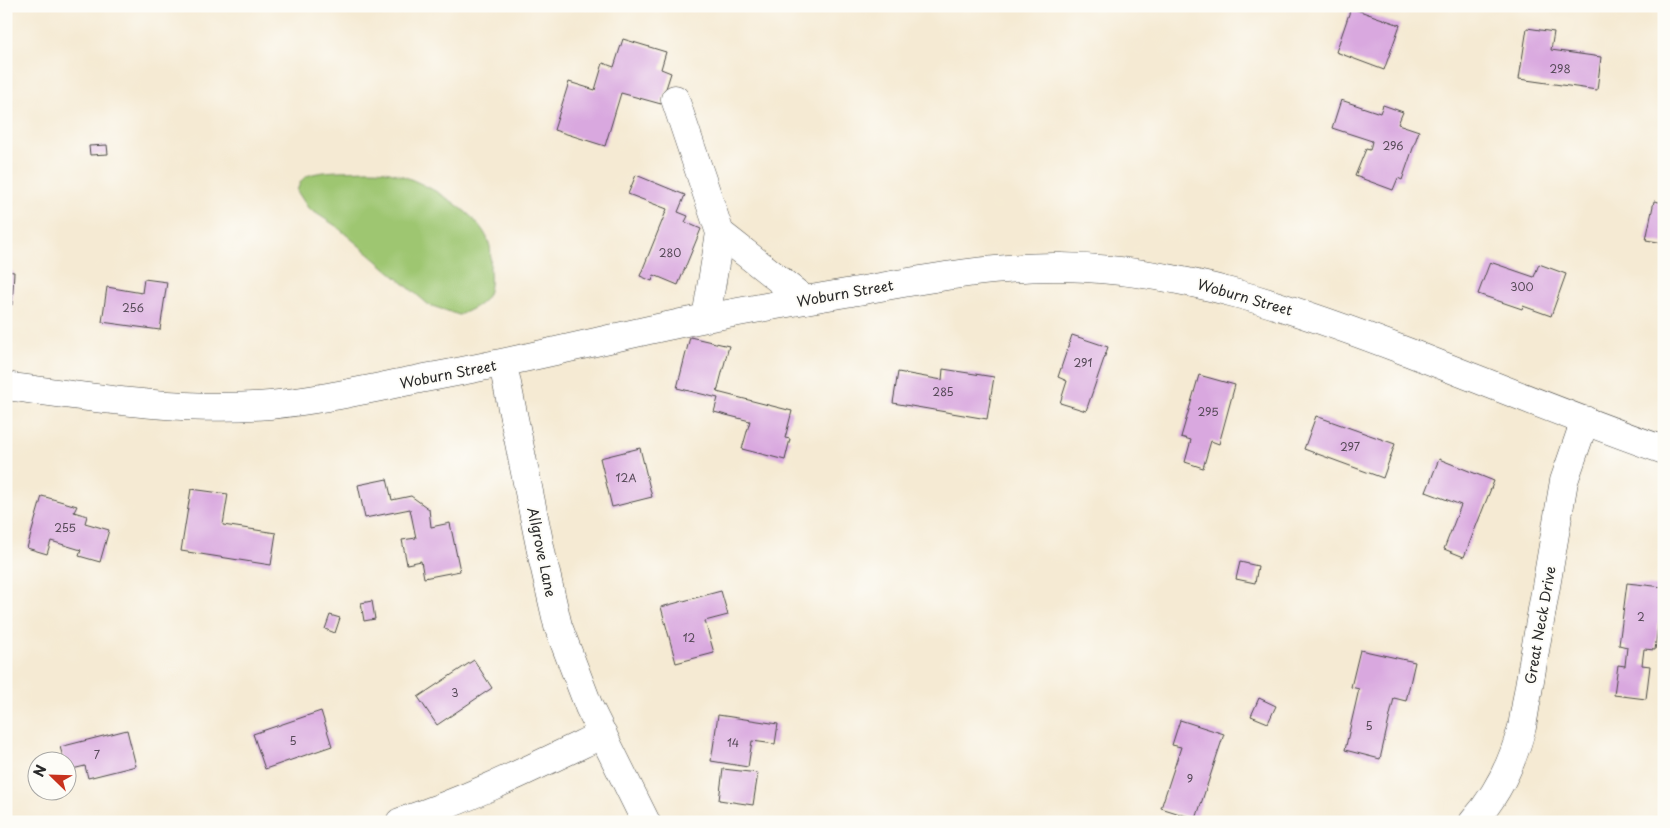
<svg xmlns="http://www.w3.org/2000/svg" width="1670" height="828" font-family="'Playpen Sans',sans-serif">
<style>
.green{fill:#9ec671;stroke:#64784e}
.building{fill:#d9a8df}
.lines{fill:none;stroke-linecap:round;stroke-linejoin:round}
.minor-casing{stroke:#494844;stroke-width:29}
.minor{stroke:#fff;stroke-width:28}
.labels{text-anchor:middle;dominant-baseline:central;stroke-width:4;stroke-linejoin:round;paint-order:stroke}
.number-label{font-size:11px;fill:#564a58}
.street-label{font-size:14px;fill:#2b2b2b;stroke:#fdfcf7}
</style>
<rect width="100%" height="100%" fill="#fdfcf7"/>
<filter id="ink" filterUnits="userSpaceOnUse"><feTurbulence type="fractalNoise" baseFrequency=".02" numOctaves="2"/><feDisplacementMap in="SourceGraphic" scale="10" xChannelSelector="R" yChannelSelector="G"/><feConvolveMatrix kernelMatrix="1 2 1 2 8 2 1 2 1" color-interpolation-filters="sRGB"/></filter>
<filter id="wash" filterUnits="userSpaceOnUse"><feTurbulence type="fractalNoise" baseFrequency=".0096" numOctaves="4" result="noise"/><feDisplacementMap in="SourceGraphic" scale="20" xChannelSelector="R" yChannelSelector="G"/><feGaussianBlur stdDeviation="1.12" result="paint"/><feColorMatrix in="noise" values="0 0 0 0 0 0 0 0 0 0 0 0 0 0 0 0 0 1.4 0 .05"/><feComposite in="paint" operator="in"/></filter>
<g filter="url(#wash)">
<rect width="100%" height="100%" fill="#f5ead3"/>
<!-- green -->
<path class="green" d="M366,170C373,170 379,170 385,171C417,177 480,211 489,243C492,251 490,261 490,270C492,299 485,303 459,315L429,305L336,226L308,208L297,191C299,185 301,179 307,176C319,170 352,171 366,170Z"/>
<g id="blocks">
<!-- building -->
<path class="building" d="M1351,8L1400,25L1384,70L1336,52Z
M1527,28L1554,32L1551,50L1601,57L1597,90L1519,79Z
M623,39L666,52L661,69L671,73L661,104L621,93L605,146L554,130L569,82L595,90L603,63L614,67Z
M1341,100L1380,113L1383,105L1403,112L1398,124L1419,131L1402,180L1398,178L1393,190L1355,176L1366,149L1370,150L1372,141L1332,128Z
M107,145L108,154L90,155L89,146Z
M636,175L685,195L678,212L688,216L685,222L701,229L678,285L654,275L652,281L640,276L667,209L628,194Z
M1654,201L1664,203V243L1646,240Z
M1490,262L1534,277L1539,264L1566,274L1551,316L1523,306L1522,309L1478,294Z
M6,271L14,272L12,305L6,304Z
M144,279L167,282L160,330L102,322L107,287L142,293Z
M1072,335L1108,347L1086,411L1060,403L1067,381L1058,377Z
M690,337L729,346L717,392L792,411L785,438L790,439L785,460L742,449L750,421L714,412L718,398L677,388Z
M943,369L994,377L987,419L893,403L898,372L942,380Z
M1199,375L1235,385L1219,444L1211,441L1203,468L1185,462L1191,440L1181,437Z
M1316,416L1395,444L1383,478L1304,449Z
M640,448L652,497L612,507L600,458Z
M1439,459L1494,481L1464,557L1444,549L1461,505L1426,492Z
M387,479L392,500L411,496L429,509L431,527L450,523L460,571L424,578L421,561L407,564L402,540L416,538L410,509L365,518L358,485Z
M191,489L228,494L223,525L276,533L271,565L181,551Z
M42,496L77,506L74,512L87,516L85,523L109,530L100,562L79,556L81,550L51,541L47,554L27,548Z
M1240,562L1258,566L1255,583L1236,579Z
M1627,583L1663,587L1655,650L1644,649L1642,665L1650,666L1646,699L1614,695L1618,665L1625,666L1627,647L1619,645Z
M721,591L728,615L705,621L714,653L676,663L661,607Z
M372,601L375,619L364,621L361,603Z
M330,615L340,618L335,633L325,629Z
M1360,650L1415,662L1406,701L1394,698L1380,759L1345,750L1359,689L1351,687Z
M474,660L492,688L437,725L418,697Z
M1259,698L1276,706L1268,723L1251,716Z
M321,711L332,746L265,769L253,734Z
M718,715L778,724L775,744L752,741L748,767L711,761Z
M1180,720L1224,734L1196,819L1161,808L1181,747L1172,745Z
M127,730L136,766L88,778L85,766L68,770V760H64L60,747Z
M723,769L758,773L753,805L719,800Z"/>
</g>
</g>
<g filter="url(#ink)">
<use href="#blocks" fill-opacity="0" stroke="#494844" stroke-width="1"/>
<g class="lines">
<!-- minor casing -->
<g class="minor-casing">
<path id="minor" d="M675,99L720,233L805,300
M706,318L720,233
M503,364L542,556L558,626L589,707L646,822
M6,386C94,398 181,412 270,405C324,400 377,387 430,377C514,362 597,341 681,323C739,311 799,301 858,291C925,279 993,266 1061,267C1183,269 1296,309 1408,352C1493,385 1578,420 1664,450
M400,822C470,799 536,766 603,734
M1473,822C1497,795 1513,762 1522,727L1564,481L1585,420"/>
</g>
<!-- minor -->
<use href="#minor" class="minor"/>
</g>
</g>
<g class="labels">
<!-- number labels -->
<g class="number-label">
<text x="1560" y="68">298</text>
<text x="1393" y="145">296</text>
<text x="670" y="252">280</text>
<text x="1522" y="286">300</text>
<text x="133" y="307">256</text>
<text x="1083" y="362">291</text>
<text x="943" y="391">285</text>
<text x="1208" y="411">295</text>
<text x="1350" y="446">297</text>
<text x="626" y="477">12A</text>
<text x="65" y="527">255</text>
<text x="1641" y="616">2</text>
<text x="689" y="637">12</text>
<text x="455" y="692">3</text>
<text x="1369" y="725">5</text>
<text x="293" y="740">5</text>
<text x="733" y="742">14</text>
<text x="97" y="754">7</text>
<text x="1190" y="778">9</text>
</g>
<!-- street labels -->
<g class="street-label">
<text transform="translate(845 293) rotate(-10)">Woburn Street</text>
<text transform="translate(1245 297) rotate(16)">Woburn Street</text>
<text transform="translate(448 374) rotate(-11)">Woburn Street</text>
<text transform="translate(542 552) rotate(78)">Allgrove Lane</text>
<text transform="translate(1540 625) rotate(-80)">Great Neck Drive</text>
</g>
</g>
<!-- margin -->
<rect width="1670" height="828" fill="none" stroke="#fdfcf7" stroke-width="25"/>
<!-- north arrow -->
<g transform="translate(52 776) rotate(293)"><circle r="24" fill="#fdfcf7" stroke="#a9a8a5"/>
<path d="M0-4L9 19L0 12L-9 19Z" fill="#c8321e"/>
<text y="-8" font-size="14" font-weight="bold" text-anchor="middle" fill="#2b2b2b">N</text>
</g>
</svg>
